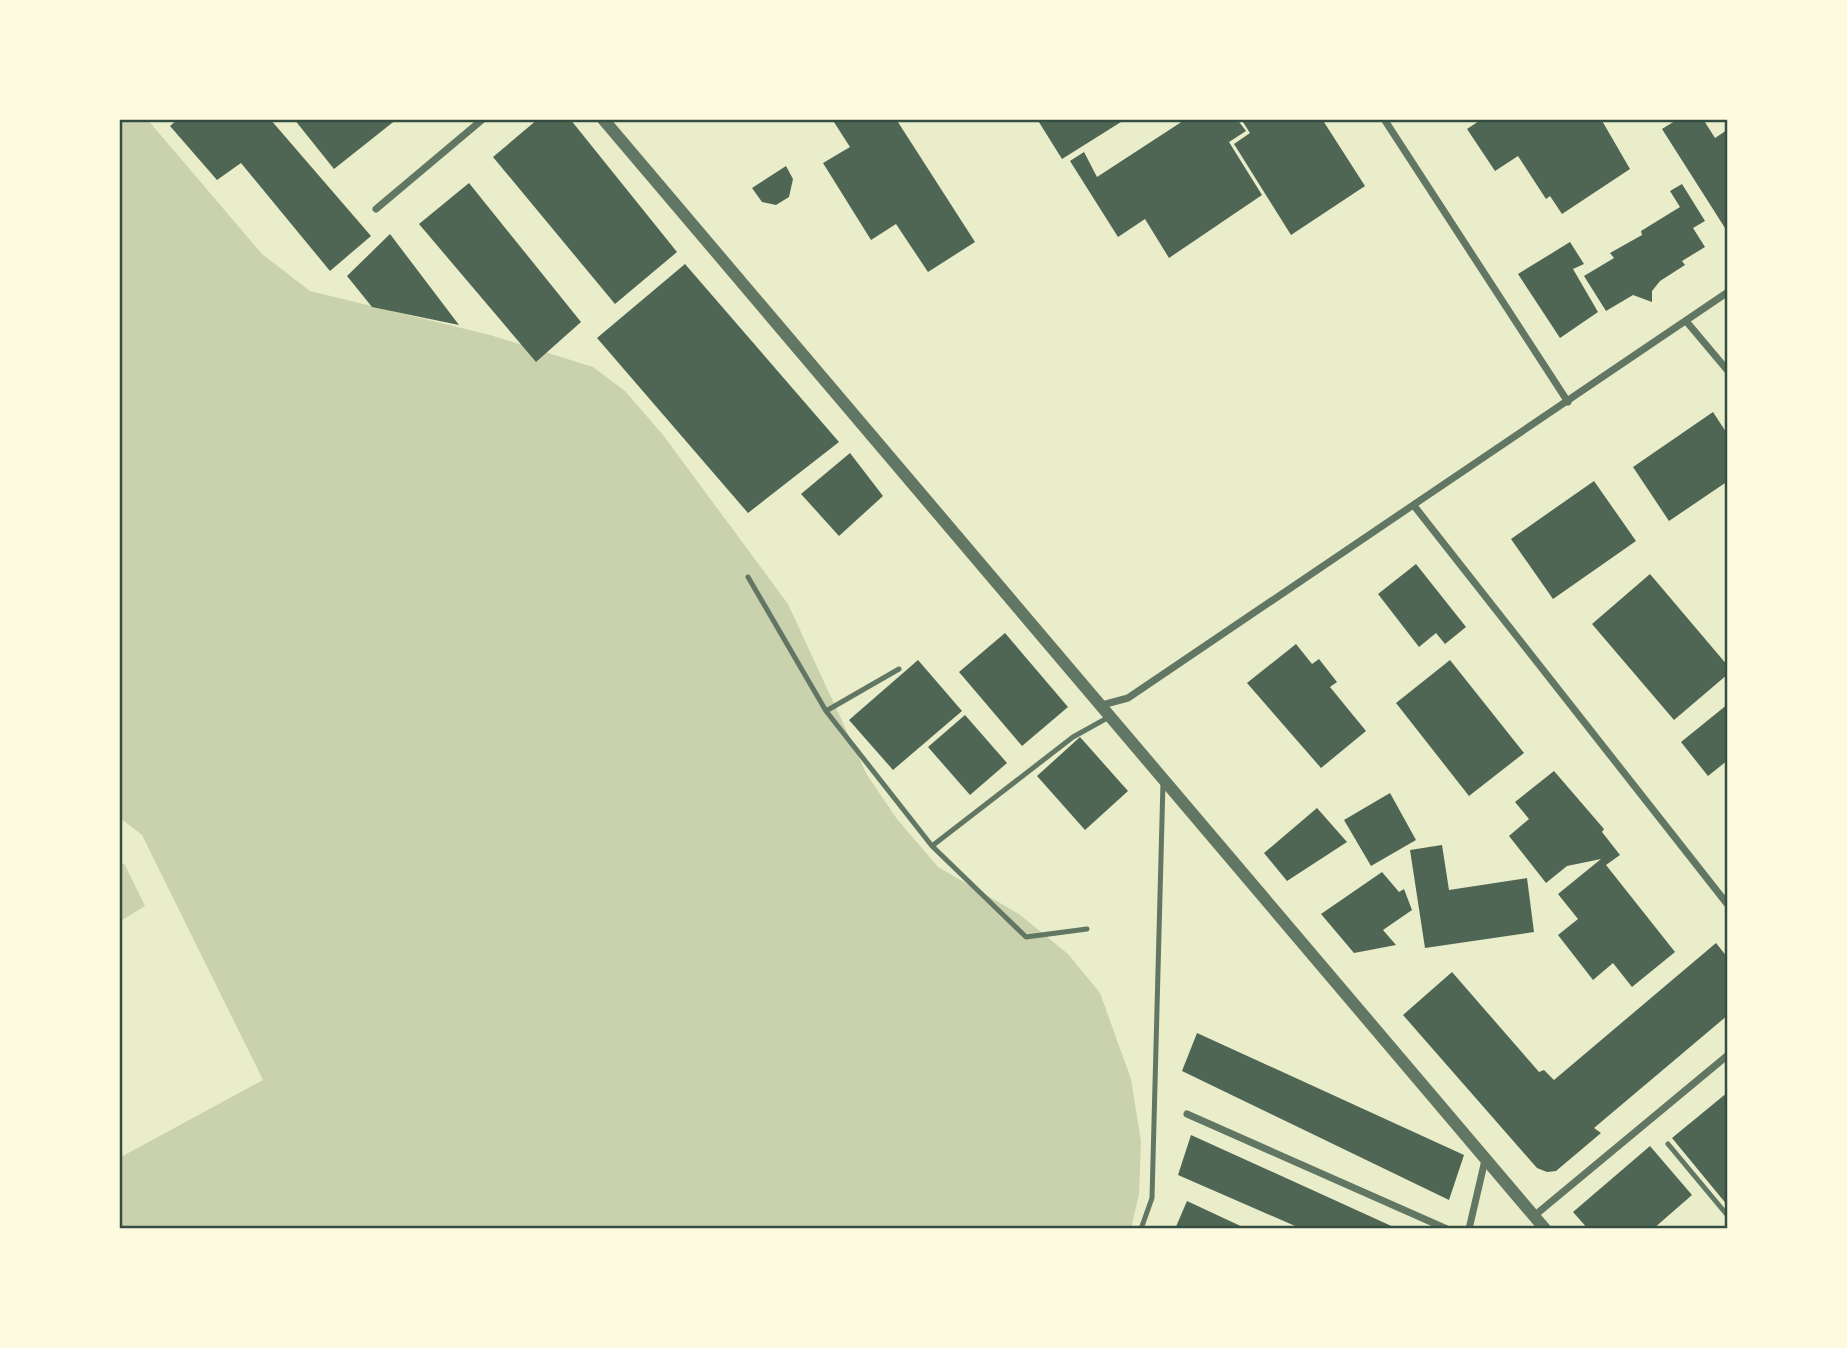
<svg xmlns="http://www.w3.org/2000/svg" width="1847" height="1348" font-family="'Titillium Web',sans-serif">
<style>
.green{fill:#cad2ad}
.building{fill:#4f6655}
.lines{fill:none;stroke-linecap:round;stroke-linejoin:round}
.service{stroke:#617663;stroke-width:5}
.minor{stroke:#617663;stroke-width:7}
.tertiary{stroke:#617663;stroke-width:12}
.neatline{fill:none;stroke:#344e41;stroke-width:2.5}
</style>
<rect width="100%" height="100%" fill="#e9edc9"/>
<!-- green -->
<path class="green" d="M119,119H147L262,254L310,291L490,335L593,367L625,391L663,435L788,604L867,775L897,819L938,867L1019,914L1068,954L1100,993L1131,1079L1141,1141L1139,1194L1131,1229H119V1158L263,1080L142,835L119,817Z
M119,861L125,865L145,906L119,922Z"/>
<!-- building -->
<path class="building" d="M178,119H270L371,236L330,271L241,163L217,180L170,126Z
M294,119H397L334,169Z
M538,119H570L677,252L615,304L493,157Z
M832,119H896L975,242L928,272L896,224L871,240L823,163L850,147Z
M1037,119H1119L1121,122L1062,159Z
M1186,119H1237L1246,131L1229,142L1262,195L1169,258L1145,219L1118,237L1070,161L1084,152L1097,177Z
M1241,119H1322L1365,186L1291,235L1234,144L1250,133Z
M1482,119H1601L1630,169L1562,214L1550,196L1546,199L1518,156L1495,171L1467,129Z
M1678,119H1703L1715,138L1727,130L1728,132V226L1725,228L1662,129Z
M786,166L793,179L789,197L776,205L762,202L752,188Z
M469,183L581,322L536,362L419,224Z
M1682,184L1705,221L1693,228L1705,247L1682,261L1685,265L1660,281L1652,291V302L1633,295L1606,311L1584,276L1614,258L1610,253L1642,235L1641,231L1680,207L1670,191Z
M390,234L459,325L372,307L347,276Z
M1570,242L1584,264L1573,269L1598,312L1560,338L1518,274Z
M685,264L839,442L748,513L597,338Z
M1713,412L1728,435V481L1669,521L1633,467Z
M850,453L883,496L839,536L801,494Z
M1594,481L1636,541L1553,599L1511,539Z
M1416,564L1466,627L1445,644L1436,633L1419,647L1378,594Z
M1650,574L1728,666V674L1674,720L1592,624Z
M1005,633L1068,707L1022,746L959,672Z
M1296,644L1312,664L1319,659L1337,682L1330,687L1366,731L1321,768L1247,683Z
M918,660L962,711L893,770L849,720Z
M1450,660L1524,753L1469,796L1396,703Z
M1728,704V760L1708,776L1681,742Z
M965,715L1007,763L970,795L928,747Z
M1080,737L1128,791L1085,830L1037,776Z
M1554,771L1604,829L1602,832L1620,855L1606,865L1675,952L1632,987L1613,963L1593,980L1558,935L1578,919L1558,894L1601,859L1567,866L1546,883L1509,836L1529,819L1515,802Z
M1390,793L1416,840L1371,866L1344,820Z
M1317,808L1347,842L1287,881L1264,853Z
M1442,845L1449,890L1527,878L1534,932L1425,948L1410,850Z
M1382,872L1399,892L1404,889L1412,910L1383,930L1396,945L1354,953L1321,914Z
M1716,943L1728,958V1015L1594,1128L1601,1133L1556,1171L1547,1172L1537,1168L1403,1015L1452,972L1539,1072L1544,1070L1554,1080Z
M1197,1033L1464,1155L1449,1200L1182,1071Z
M1728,1092V1206L1672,1138Z
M1191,1135L1398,1229H1302L1178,1175Z
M1650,1146L1692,1195L1653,1229H1588L1573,1212Z
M1187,1201L1247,1229H1175Z"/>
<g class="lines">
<!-- service -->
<path class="service" d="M748,577L826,711L932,846L1073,737L1109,717
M826,711L899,669
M932,846L1026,937L1087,929
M1668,1144L1728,1216
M1141,1229L1152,1198L1163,782"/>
<!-- minor -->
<path class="minor" d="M1384,119L1568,402
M376,209L483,119
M1686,321L1728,371
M1415,507L1728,905
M1102,705L1128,698L1728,292
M1187,1114L1447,1229
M1534,1216L1728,1055
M1469,1229L1485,1160"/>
<!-- tertiary -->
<path class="tertiary" d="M603,119L1545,1229"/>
</g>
<!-- border -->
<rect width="1847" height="1348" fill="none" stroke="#fefae0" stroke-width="242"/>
<rect x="121" y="121" width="1605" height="1106" class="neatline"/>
</svg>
